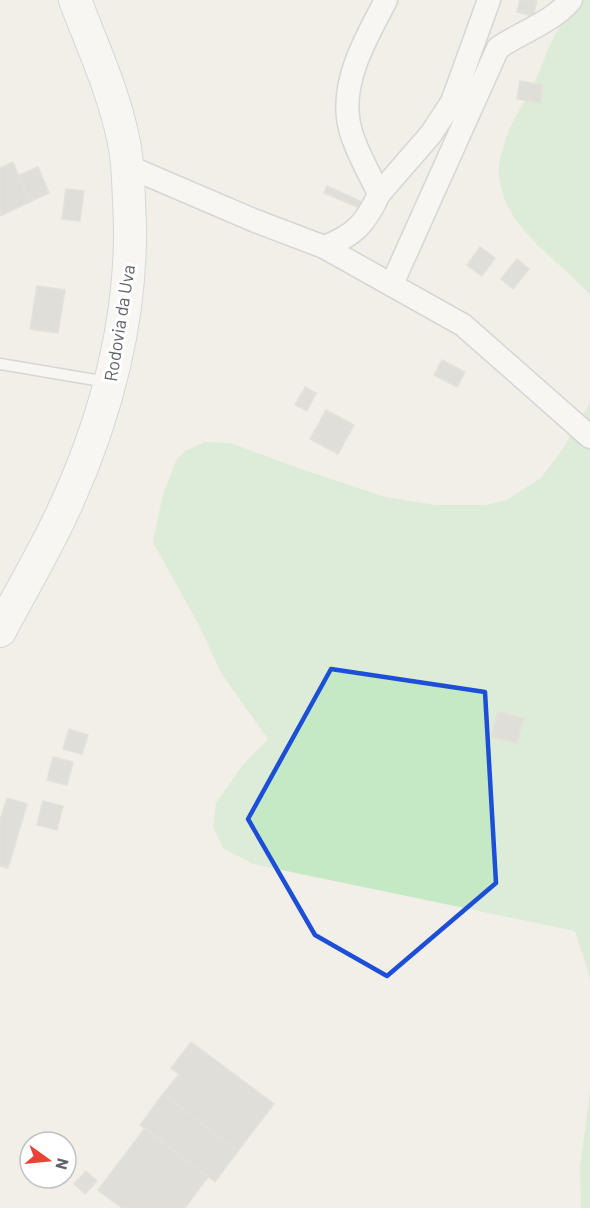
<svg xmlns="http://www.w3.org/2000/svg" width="590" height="1208" font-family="Barlow,sans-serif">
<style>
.green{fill:#c5e8c5}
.building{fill:#cccac5;stroke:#d6d1c6;stroke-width:1.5}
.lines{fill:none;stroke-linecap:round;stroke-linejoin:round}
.lane-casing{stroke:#b5b8bc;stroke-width:13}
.street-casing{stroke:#b5b8bc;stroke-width:25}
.secondary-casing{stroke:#b6babf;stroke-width:34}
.lane{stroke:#fff;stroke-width:10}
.street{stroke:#fff;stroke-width:22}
.secondary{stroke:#fff;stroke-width:32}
.marked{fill:none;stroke:#1d4ed8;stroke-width:4.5;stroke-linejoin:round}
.labels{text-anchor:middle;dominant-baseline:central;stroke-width:6;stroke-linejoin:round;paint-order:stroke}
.street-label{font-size:18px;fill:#5f6368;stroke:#fff}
</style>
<rect width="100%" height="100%" fill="#f1efe8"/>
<!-- green -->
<path class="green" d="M580,0H590V295C557,257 502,228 499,173C498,162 504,144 508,133C514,117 525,103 532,88C548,53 552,30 580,0Z
M590,403V978L575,931L253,864L223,848L213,827L216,803L242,766L268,739L221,673L199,625L153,542L163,494L176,461L185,451L205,442L230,443L301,469L385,497L436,505H485L507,500L541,478L562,450Z
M590,1092V1208H581L580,1167Z"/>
<!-- building -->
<path class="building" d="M520,0H537L533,16L517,12Z
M520,81L543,85L540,103L517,99Z
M13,162L30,202L0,216V168Z
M38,167L49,193L30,202L19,175Z
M327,186L362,202L360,208L324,193Z
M66,189L84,191L80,221L62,219Z
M480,247L495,258L482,276L467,265Z
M517,259L529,269L513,289L501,279Z
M37,286L65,290L58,333L30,329Z
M442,360L465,372L457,387L434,375Z
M305,387L316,393L307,411L295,405Z
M326,410L354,425L338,454L310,439Z
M498,712L524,718L517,743L491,737Z
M69,729L88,735L82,754L63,749Z
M53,757L73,762L67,785L47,780Z
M7,798L27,804L8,868L0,866V820Z
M43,801L63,806L57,830L37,825Z
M191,1042L274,1104L238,1151L163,1094L179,1074L171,1068Z
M163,1094L238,1151L215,1182L140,1125Z
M145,1128L208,1177L185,1208H122L98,1190Z
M86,1171L97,1181L85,1194L74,1184Z"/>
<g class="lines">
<!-- lane casing -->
<g class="lane-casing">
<path id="lane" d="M0,364L107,382"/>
</g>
<!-- street casing -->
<g class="street-casing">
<path id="street" d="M127,166L253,220L324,247L463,325L590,437
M379,194L431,134L452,102L489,0
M324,247C354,236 366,223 379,194C369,172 350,141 348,117C343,76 368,35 386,0
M392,284L498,48C523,31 551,23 571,0"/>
</g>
<!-- secondary casing -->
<g class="secondary-casing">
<path id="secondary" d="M0,631C19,595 40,559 58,522C106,423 136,311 129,201C128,180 128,158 123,138C113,90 92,45 75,0"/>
</g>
<!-- lane -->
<use href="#lane" class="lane"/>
<!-- street -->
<use href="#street" class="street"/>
<!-- secondary -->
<use href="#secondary" class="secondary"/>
</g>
<!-- marked area -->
<path d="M0 0H590V1208H0ZM331,669L485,692L496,883L387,976L315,935L248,819Z" fill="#f1efe8" fill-opacity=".55" fill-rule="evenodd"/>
<path class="marked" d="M331,669L485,692L496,883L387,976L315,935L248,819Z"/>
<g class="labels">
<!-- street labels -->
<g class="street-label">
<text transform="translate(119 323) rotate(-81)">Rodovia da Uva</text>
</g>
</g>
<!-- north arrow -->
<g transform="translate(48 1160) rotate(105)"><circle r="28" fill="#ffffff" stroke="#bfc1c3" stroke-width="1.5"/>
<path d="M0-4.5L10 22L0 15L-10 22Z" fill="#ea4335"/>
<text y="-9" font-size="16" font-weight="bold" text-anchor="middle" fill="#5f6368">N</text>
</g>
</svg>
